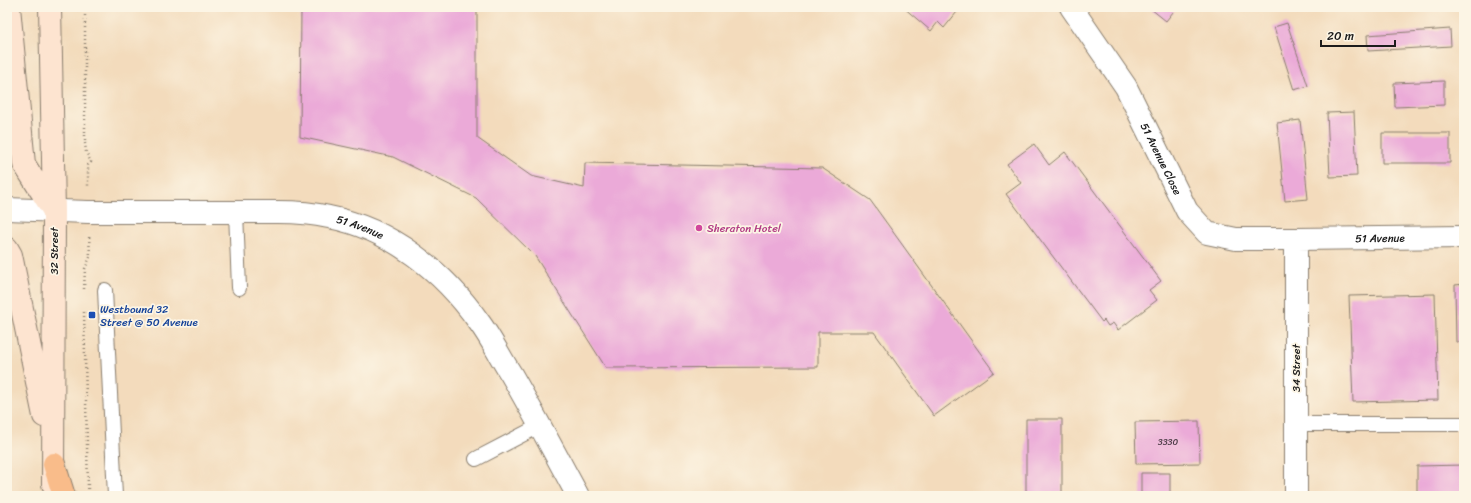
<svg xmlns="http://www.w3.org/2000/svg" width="1471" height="503" font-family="Sriracha,sans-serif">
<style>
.building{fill:#ebaad8}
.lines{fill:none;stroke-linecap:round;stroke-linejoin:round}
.service-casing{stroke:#887c6c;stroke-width:16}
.minor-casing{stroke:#887c6c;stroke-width:24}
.tertiary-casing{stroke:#887c6c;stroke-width:24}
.secondary-casing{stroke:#887c6c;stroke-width:24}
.primary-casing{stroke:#887c6c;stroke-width:24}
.path{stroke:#887c6c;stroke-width:2.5;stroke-dasharray:1 3;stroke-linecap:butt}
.service{stroke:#fff;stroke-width:14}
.minor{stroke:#fff;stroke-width:22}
.tertiary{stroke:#fff;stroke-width:22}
.secondary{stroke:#fde4d0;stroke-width:22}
.primary{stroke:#f9bc8a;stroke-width:22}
.hotel-dot{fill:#d1479c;stroke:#fcf5e5;stroke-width:1.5}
.transit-dot{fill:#1a4fb4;stroke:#fcf5e5;stroke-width:1.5}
.labels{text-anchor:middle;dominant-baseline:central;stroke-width:3.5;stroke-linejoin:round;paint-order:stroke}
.number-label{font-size:9px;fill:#50404b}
.street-label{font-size:11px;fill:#1c1c1c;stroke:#fcf5e5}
.hotel-label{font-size:11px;fill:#b23c85;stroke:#fcf5e5;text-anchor:start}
.transit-label{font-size:11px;fill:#164399;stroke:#fcf5e5;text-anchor:start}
</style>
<rect width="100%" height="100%" fill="#fcf5e5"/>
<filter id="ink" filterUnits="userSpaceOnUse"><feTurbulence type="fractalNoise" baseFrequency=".025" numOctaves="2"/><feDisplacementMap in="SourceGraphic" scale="8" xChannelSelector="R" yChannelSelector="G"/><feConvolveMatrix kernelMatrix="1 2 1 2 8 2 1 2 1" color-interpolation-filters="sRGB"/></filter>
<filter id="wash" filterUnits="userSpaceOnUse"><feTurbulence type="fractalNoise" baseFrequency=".012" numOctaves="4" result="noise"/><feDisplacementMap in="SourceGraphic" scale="16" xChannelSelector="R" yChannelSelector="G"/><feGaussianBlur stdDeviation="0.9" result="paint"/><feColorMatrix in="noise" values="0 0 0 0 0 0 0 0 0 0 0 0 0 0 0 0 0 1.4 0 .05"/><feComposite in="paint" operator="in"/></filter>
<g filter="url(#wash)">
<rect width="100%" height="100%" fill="#f3dbbc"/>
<g id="blocks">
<!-- building -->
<path class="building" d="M301,7H477V138L531,176L584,188L585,163L822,168L870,200L994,372L934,416L874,332H818V367L606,368L535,256L476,198L393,157L300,137Z
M903,7H961L944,28L938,22L931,31Z
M1152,7H1177L1166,21L1151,9Z
M1287,23L1308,86L1294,90L1274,27Z
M1450,29L1451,46L1368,51L1367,35Z
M1444,81V105L1395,107L1394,83Z
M1354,112L1357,176L1330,177L1327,113Z
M1300,120L1308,199L1285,201L1277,123Z
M1382,133H1450V163H1382Z
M1034,144L1049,165L1065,152L1161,281L1149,290L1157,300L1118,330L1113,323L1108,326L1104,320L1102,322L1006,194L1021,183L1007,164Z
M1464,284V342H1456L1455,285Z
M1435,294L1438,400L1353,402L1349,296Z
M1026,419H1062V496H1026Z
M1199,421L1200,463L1136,464L1135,422Z
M1464,465V496H1417V466Z
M1141,473H1170V496H1141Z"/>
</g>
</g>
<g filter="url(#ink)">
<use href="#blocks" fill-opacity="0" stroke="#887c6c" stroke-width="1"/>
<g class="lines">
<!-- service casing -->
<g class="service-casing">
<path id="service" d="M236,212L239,288
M105,290L115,496
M1296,424H1464
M476,459L541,425"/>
</g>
<!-- minor casing -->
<g class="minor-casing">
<g id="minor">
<path id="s1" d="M1071,7L1126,87L1187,211L1207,233L1236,239H1296"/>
</g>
</g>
<!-- tertiary casing -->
<g class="tertiary-casing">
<g id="tertiary">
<path id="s2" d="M7,209L88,212H278C295,212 312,213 329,217C391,229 443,271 479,322C491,338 500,357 511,374C534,414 556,455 578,496"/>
<path id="s3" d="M1296,496V239L1464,237"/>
</g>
</g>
<!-- secondary casing -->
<g class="secondary-casing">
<path id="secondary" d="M9,7L24,164L53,210
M50,7L54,211L53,484
M7,248L11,255L44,416"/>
</g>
<!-- primary casing -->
<g class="primary-casing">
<path id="primary" d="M54,464L64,496"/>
</g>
<!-- path -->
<path class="path" d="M85,7V143L86,152L91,162L88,165V188
M84,289L85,269L90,257L89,235
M84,312L88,489"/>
<!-- service -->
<use href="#service" class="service"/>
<!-- minor -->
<use href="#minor" class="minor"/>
<!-- tertiary -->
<use href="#tertiary" class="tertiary"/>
<!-- secondary -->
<use href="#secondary" class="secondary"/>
<!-- primary -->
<use href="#primary" class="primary"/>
</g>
</g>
<!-- markers -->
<circle class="hotel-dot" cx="699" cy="228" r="4"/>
<rect class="transit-dot" x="88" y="311" width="8" height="8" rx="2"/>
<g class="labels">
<!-- number labels -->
<g class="number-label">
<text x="1168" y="442">3330</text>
</g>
<!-- street labels -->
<g class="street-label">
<text stroke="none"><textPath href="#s1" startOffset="177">51 Avenue Close</textPath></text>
<text stroke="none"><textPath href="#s2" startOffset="355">51 Avenue</textPath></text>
<text stroke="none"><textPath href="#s3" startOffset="341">51 Avenue</textPath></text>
<text transform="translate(54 251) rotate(-90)">32 Street</text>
<text transform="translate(1296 368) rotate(-90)">34 Street</text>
</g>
<!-- hotel labels -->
<g class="hotel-label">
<text x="707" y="228">Sheraton Hotel</text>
</g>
<!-- transit labels -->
<g class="transit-label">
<text x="100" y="309">Westbound 32<tspan x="100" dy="13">Street @ 50 Avenue</tspan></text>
</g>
</g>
<!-- margin -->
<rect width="1471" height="503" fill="none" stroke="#fcf5e5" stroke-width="24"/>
<!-- scale -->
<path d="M1321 40v6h74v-6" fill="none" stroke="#1c1c1c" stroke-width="2"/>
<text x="1327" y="40" font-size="12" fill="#1c1c1c" stroke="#fcf5e5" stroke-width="3" paint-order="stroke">20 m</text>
</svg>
